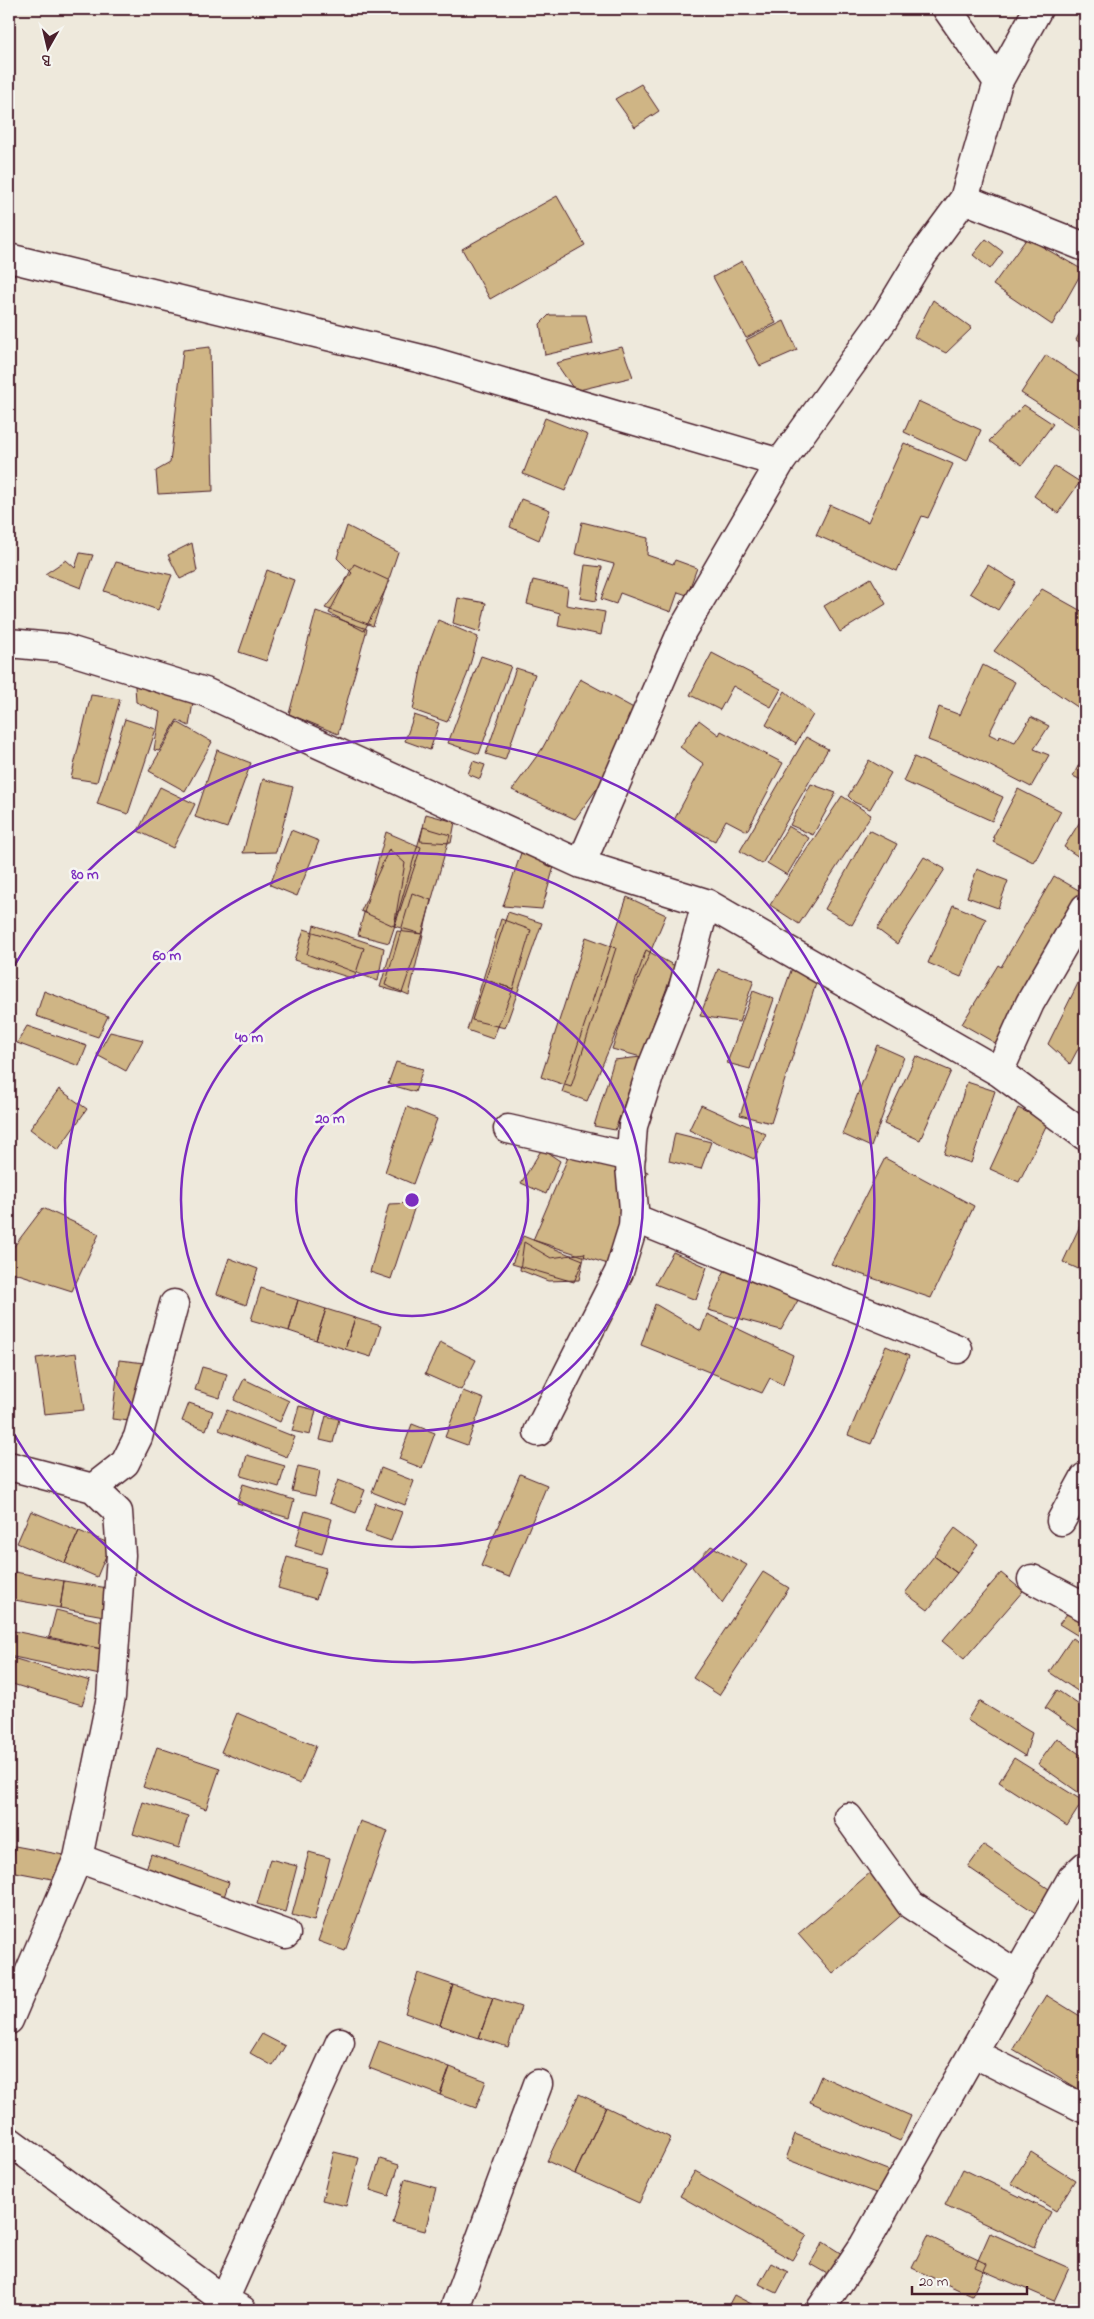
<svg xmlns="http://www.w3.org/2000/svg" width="1094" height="2319" font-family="'Indie Flower',sans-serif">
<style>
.building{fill:#cfb585;stroke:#4a1f2b}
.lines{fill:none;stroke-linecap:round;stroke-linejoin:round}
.street-casing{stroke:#4a1f2b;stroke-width:31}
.street{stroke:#f6f6f2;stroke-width:28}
.ring{fill:none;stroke:#7b2cbf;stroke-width:2.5}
.centre{fill:#7b2cbf;stroke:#f6f6f2;stroke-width:2.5}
.ring-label{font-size:15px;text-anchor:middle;font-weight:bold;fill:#7b2cbf;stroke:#f6f6f2;stroke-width:5;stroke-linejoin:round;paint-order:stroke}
</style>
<rect width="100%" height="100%" fill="#eee9dc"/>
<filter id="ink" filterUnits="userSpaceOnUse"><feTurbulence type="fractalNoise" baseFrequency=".02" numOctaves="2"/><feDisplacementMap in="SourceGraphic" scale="10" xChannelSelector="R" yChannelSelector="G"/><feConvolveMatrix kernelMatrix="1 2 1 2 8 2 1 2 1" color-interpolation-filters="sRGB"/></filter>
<g filter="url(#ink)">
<!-- building -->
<path class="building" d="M641,84L659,111L635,127L615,99Z
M557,196L585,245L490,299L462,249Z
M1027,238L1083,270L1052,325L993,285Z
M986,239L1003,252L990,269L973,255Z
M742,261L776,323L746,338L713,277Z
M933,300L972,328L946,353L914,337Z
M549,315H586L593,344L545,355L540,324Z
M784,321L797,350L760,366L746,340Z
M1085,323V346L1076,340Z
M210,347L213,491L158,494L156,471L170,463L183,350Z
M622,347L633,377L575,391L556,363Z
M1046,355L1085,381V423L1080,431L1021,393Z
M918,401L981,430L967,461L904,432Z
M1024,405L1053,424L1022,465L989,441Z
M545,418L588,435L565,491L523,474Z
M904,443L953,464L928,518L922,516L897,571L816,535L830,505L868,522Z
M1055,466L1080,482L1058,513L1034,496Z
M521,499L550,510L539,540L510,527Z
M582,522L648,538L647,555L673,564L675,560L697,568L687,595L678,592L671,612L620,593L616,604L601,599L614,564L575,554Z
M347,526L398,552L373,626L325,608L352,573L337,558Z
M192,543L197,571L180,579L168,555Z
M80,553L93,555L81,588L45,574L66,560L75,568Z
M116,562L172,575L158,610L104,591Z
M354,564L390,581L364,631L329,613Z
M585,565L602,567L596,601L580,598Z
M988,565L1016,582L998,610L970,593Z
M267,570L294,580L266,661L239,652Z
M871,578L886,604L840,632L824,606Z
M533,580L568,588L566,605L605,612L601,635L558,626L560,613L527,604Z
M1042,589L1085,613V712L994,651Z
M458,598L486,603L480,632L453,623Z
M316,611L367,629L338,734L289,714Z
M438,620L478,637L467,675L447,722L413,710L423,660Z
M712,653L781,689L771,707L733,686L720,710L690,695Z
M481,656L511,666L479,754L448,743Z
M983,665L1015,682L989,734L999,739L1000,736L1015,742L1031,717L1049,726L1034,749L1049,755L1031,787L975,758L928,740L939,707L960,715Z
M516,668L535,674L505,760L486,754Z
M580,679L641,712L603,784L601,783L575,819L512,790L542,749Z
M135,686L193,703L189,726L177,720L159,751L154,750L160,712L136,702Z
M785,691L813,715L795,745L796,743L766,725Z
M91,695L120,699L97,782L71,778Z
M414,715L439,723L430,750L405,741Z
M125,719L156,729L128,814L97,804Z
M699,720L719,735L721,731L783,763L747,831L726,820L715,841L674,820L704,764L680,747Z
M177,722L212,742L185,791L149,771Z
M806,737L828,749L762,864L740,851Z
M217,750L251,763L227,828L195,817Z
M1085,753V782L1073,776Z
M914,757L1003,797L992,821L903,781Z
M869,760L891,773L870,809L854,802L848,796Z
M473,761L485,765L480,779L468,774Z
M263,779L293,787L276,852L243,853Z
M811,784L836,793L813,835L790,825Z
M160,787L195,804L173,848L138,831Z
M1018,789L1061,811L1036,859H1035L1033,862L993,842L995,838L993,837Z
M842,796L871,815L799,924L770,905Z
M426,814L455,822L451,843L420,841Z
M1081,820L1085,823V861L1064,847Z
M788,826L809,838L787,875L767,863Z
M423,827L450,835L422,934L394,926Z
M291,830L319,841L297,896L270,885Z
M869,830L897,844L852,925L825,909Z
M386,832L421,847L389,943L358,935Z
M389,849L405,863L394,926L361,911Z
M522,850L555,863L542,909L503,906Z
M924,857L945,869L897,944L877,929Z
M977,869L1008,881L998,908L967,897Z
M1054,876L1082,892L997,1044L962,1024L998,965L1001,967Z
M412,893L431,900L409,995L385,985Z
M627,897L666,915L587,1101L562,1092Z
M953,905L986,919L961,977L928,963Z
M508,912L542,923L505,1028L472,1020Z
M501,919L531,930L513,989L483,979Z
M314,925L384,948L378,981L307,954Z
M304,929L364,948L354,979L294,960Z
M397,931L422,934L402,993L380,987Z
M586,937L616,948L571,1087L541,1077Z
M646,950L675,966L641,1057L612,1049Z
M793,965L819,974L771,1123L740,1115Z
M718,969L754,980L739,1022L700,1016Z
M1085,969V1036L1070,1064L1048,1044Z
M483,979L513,989L493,1039L467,1030Z
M44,991L108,1016L98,1037L36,1016Z
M753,991L774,999L750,1069L727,1063Z
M27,1026L87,1046L79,1066L17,1043Z
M110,1032L143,1040L126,1071L97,1055Z
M877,1045L904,1057L871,1147L842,1134Z
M916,1056L951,1071L920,1140L884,1124Z
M641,1057L615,1130L594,1126L614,1060Z
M396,1062L423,1069L415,1092L388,1084Z
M967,1082L995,1091L971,1163L944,1154Z
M59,1089L87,1109L58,1150L30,1129Z
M701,1105L766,1134L754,1159L689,1130Z
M407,1107L437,1119L413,1184L385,1172Z
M1018,1108L1048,1122L1019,1182L990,1169Z
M675,1133L711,1142L701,1169L669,1161Z
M575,1141L648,1172L614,1266L533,1240Z
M542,1149L560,1161L546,1194L521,1183Z
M885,1158L974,1206L931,1298L831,1264Z
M416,1203L391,1279L370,1272L389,1204Z
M43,1208L99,1234L72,1291L9,1271V1253Z
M1085,1215V1272L1063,1262Z
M523,1236L583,1260L574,1282L512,1264Z
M524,1242L551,1258L585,1253L579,1280L548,1281L520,1270Z
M673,1252L707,1267L696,1300L655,1284Z
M229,1258L258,1269L246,1305L217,1294Z
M727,1265L801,1295L781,1330L708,1310Z
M261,1288L298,1300L289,1331L251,1320Z
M298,1300L326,1309L316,1340L289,1331Z
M655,1304L701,1331L707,1314L793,1355L783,1385L770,1378L762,1393L641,1345Z
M326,1309L355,1318L345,1349L316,1340Z
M355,1318L381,1326L371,1357L345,1349Z
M440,1342L476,1360L461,1390L425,1374Z
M886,1346L909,1356L871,1444L848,1435Z
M76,1353L84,1410L44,1414L36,1358Z
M119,1360L145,1363L138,1422L112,1419Z
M202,1367L227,1374L220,1398L195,1390Z
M244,1379L289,1401L280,1422L234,1400Z
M463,1391L484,1399L467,1445L445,1437Z
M189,1403L213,1411L206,1430L182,1421Z
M299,1406L316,1410L310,1435L292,1431Z
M227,1410L295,1437L287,1457L219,1430Z
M326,1416L339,1419L333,1443L320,1440Z
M412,1424L435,1433L422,1468L399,1459Z
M247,1455L285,1466L279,1487L241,1476Z
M298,1466L320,1471L315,1496L292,1491Z
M381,1468L414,1481L405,1505L372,1492Z
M520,1474L547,1485L509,1577L481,1566Z
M338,1480L365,1490L356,1513L329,1503Z
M243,1484L294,1500L289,1518L237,1503Z
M375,1503L402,1512L391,1541L365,1532Z
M31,1511L79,1531L65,1563L17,1543Z
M305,1511L332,1519L322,1554L295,1546Z
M955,1528L978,1545L957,1573L934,1556Z
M79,1531L111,1544L97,1577L65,1563Z
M711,1546L747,1565L722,1603L692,1567Z
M934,1556L957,1573L928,1610L905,1593Z
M287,1557L326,1568L316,1599L278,1588Z
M15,1572L64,1581L60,1608L9,1599Z
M763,1572L789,1588L719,1695L693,1678Z
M1001,1573L1023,1591L964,1659L942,1641Z
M64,1581L108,1588L104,1616L60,1608Z
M1075,1604L1085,1611V1640L1059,1624Z
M56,1610L112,1624L106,1650L49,1637Z
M9,1630L106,1650L100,1675L9,1656Z
M1072,1638L1085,1647V1696L1049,1672Z
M9,1657L90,1681L82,1705L9,1683Z
M1057,1690L1085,1709V1735L1045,1708Z
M979,1701L1032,1733L1025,1756L967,1720Z
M237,1713L316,1746L300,1784L221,1752Z
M1057,1738L1085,1758V1797L1038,1764Z
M157,1747L220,1768L206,1809L143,1787Z
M1014,1758L1083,1801L1067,1826L999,1782Z
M143,1802L188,1816L179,1848L133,1834Z
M360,1821L388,1831L345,1951L318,1941Z
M984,1845L1055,1893L1040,1916L968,1867Z
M15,1846L69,1856L63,1881L10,1871Z
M309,1852L330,1858L314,1921L292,1915Z
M151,1854L229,1882L221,1906L143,1878Z
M270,1859L297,1866L285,1912L257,1904Z
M871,1872L905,1912L833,1974L798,1934Z
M9,1897L14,1899L9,1922Z
M418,1973L453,1985L440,2025L405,2013Z
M453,1985L493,1998L479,2038L440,2025Z
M1046,1995L1085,2019V2093L1013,2049Z
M493,1998L521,2007L508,2047L479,2038Z
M262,2034L285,2046L273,2066L250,2053Z
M379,2041L450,2067L440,2095L369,2068Z
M450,2067L486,2081L476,2108L440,2095Z
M821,2076L911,2116L900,2141L810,2102Z
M579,2094L606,2107L575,2174L547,2161Z
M606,2107L671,2138L639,2203L575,2174Z
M795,2134L890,2171L881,2195L786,2159Z
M334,2152L359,2158L346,2206L322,2200Z
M1031,2152L1075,2180L1056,2211L1011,2183Z
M380,2159L399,2165L389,2196L370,2190Z
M963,2169L1051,2212L1034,2247L945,2205Z
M695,2171L807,2235L792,2260L680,2196Z
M405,2179L436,2188L425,2231L393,2223Z
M990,2233L1069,2268L1054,2301L975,2267Z
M928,2236L987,2264L972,2296L912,2268Z
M823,2242L842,2254L829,2275L810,2264Z
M771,2263L788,2272L777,2293L759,2284Z
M734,2295L763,2310H726Z"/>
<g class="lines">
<!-- street casing -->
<g class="street-casing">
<path id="street" d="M947,9L998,82
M964,199L1085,247
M9,258L430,361L780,463
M9,643L62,648L205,692L581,864L706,903L999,1072L1085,1136
M581,864L682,631L780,463L884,319L922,256L964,199L998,82L1038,9
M999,1072L1030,1003L1085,908
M508,1129L631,1157
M634,1218L958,1349
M538,1432L619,1272L633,1227L634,1209L630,1166L633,1126L652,1067L682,992L706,903
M9,1466L93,1488L118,1512L121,1555L111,1697L78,1858L9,2020
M93,1488L125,1463L138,1437L174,1304
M1061,1521L1085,1477
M1032,1579L1085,1607
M848,1817L911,1905L1018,1975
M78,1858L286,1934
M973,2053L1085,2109
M9,2141L224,2300L242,2310
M224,2300L340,2042
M454,2310L538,2084
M820,2310L864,2245L1072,1878L1085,1866"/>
</g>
<!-- street -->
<use href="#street" class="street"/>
</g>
</g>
<!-- distance rings -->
<g class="ring">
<circle cx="412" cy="1200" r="116"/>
<circle cx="412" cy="1200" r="231"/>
<circle cx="412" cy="1200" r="347"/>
<path d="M10 973A462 462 0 1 1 10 1427"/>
</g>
<circle cx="412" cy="1200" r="8" class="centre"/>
<g class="ring-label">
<text x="85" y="879">80 m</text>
<text x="167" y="960">60 m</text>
<text x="249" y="1042">40 m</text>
<text x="330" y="1123">20 m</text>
</g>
<!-- margin -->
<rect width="1094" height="2319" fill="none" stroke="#f6f6f2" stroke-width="30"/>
<rect x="15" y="15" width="1064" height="2289" fill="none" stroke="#4a1f2b" stroke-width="2" filter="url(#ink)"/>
<!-- north arrow -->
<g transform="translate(48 48) rotate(188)" stroke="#f6f6f2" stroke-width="4" paint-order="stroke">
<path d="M0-4L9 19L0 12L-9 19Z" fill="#4a1f2b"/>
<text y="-8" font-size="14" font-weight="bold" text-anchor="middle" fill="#4a1f2b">B</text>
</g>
<!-- scale -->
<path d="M912 2286v8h115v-8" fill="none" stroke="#4a1f2b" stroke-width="2.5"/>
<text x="919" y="2286" font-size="15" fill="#4a1f2b" stroke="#f6f6f2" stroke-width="4" paint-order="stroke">20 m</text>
</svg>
